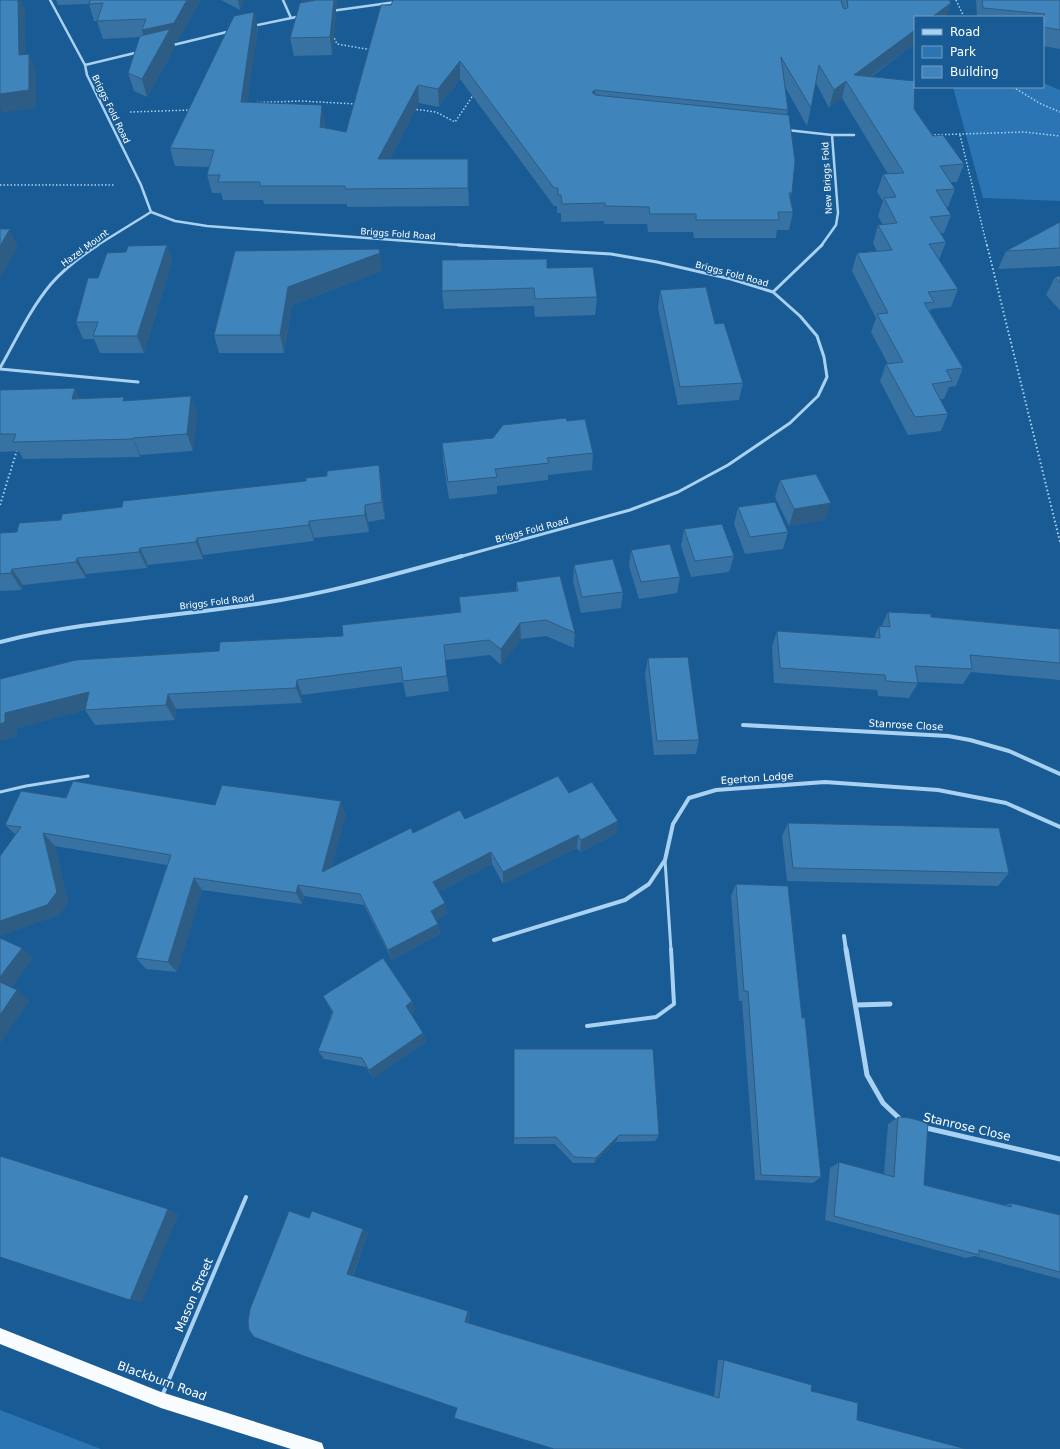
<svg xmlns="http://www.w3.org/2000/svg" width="1060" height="1449" font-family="'DejaVu Sans',sans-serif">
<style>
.green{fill:#2b75b4}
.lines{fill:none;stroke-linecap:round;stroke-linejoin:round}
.path-far1{stroke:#a9d1f1;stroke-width:1.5;stroke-dasharray:1.5 2;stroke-linecap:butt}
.path{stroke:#a9d1f1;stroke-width:2;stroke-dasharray:1.5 2.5;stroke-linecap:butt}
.service-far1{stroke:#a9d1f1;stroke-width:3}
.service{stroke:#a9d1f1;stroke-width:4}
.minor-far3{stroke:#a9d1f1;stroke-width:2.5}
.minor-far2{stroke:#a9d1f1;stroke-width:3}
.minor-far1{stroke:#a9d1f1;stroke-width:4}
.minor{stroke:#a9d1f1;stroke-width:5}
.trunk{fill:#f9fcff;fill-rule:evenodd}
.wall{fill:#3772a2}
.shaded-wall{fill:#2d5c84}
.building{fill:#4084bc;stroke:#2d5c84}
.labels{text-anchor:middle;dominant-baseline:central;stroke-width:3.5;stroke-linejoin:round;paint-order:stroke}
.far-street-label{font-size:9px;fill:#fff;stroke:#185b95}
.street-label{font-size:10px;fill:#fff;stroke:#185b95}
.near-street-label{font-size:12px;fill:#fff;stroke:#185b95}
</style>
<rect width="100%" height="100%" fill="#185b95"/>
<!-- green -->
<path class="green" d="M1043,83L1060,90V201L983,198L953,87H1043Z
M0,1410L101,1449H0Z"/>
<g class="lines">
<!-- path-far1 -->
<path class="path-far1" d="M956,0L964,17
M333,35L337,44L372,50
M1013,87L1041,104L1060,112
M246,103L301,101L356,104
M413,109L436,112L455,122L472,97H476
M130,112L191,110
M931,135L1024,132L1060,136
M960,135L987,246
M0,185H115"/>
<!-- path -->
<path class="path" d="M987,245L1060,542
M0,505L17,450"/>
<!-- service-far1 -->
<path class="service-far1" d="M0,792L26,786L88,776
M665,860L671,950"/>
<!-- service -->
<path class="service" d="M587,1026L656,1017L674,1004L671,949
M162,1396L246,1197"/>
<!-- minor-far3 -->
<path class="minor-far3" d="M50,0L85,65L87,75L141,185L151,212L175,221L207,226L474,246
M283,0L291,18
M331,11L396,2
M253,26L301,16
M169,46L231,31
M85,65L139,52
M787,130L832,135H854
M96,246L151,212
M821,246L836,225L838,213L832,135"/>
<!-- minor-far2 -->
<path class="minor-far2" d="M458,245L611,254L657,262L731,279L773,292L800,316L817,336L824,357L827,377L818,396L790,423L728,465L678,492L630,510L459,557
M773,292L822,245
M0,368C16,340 30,309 51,284C64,269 81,256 98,245
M0,369L138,382"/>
<!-- minor-far1 -->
<path class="minor-far1" d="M0,642C86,620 175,617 263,603C330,593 396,574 462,556
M743,725L948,736L970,740L1009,751L1060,774
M844,936L846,950
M494,940L625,900L649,884L665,860L673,824L689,798L716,790L825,782L938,790L1006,803L1060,827"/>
<!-- minor -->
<path class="minor" d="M846,949L867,1075L883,1103L901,1120
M856,1005L890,1004
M922,1127L1060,1159"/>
<!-- trunk -->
<path class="trunk" d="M0,1328L161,1392L316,1441L322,1443L324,1449H291L161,1408L0,1344Z"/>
</g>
<!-- wall -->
<path class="wall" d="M56,0H201L178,40L174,42L175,47L147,97L134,91L128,73L140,37L103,39L97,21H94L89,4L58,5Z
M221,0H244L240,10Z
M302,0L337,9H336V14L332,55L294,56L290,38L303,2Z
M393,0H949L915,17V43L871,77L914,109L933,136L964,164L957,182H951L955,189L948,207H946L951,215L944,233H941L946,242L939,260L958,289L951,307L931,309L930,312L963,368L956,386L949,387L944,399H940L948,414L941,431L908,435L880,381L886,364H888L871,332L876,318L852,271L857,253L877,251L873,243L878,225H883L878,216L883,201L877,192L883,174H888L842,98L829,108L816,83L807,126L785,87L788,110L787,115L792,193L790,198L793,212L789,230H777L776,238H694L693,232H648L647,224H604V221L561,222V213H557V206H554L460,79L439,107L419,103L390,159H468L469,177V206L347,207V204H264L263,200H223L221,193H212L207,175L209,167L175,166L170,148L254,12L258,29L247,102L325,123V128L346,132Z
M976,0H1060V49L1043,46V17H977Z
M1060,222V266L998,269L1006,251Z
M167,245L172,262L144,353H100L94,339H83L76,322L98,278L126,252Z
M235,251L382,271L292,305L284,353H219L214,335Z
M547,268L597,297L595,315L535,317L534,306L444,309L442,291Z
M1060,276V310L1046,295L1055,277Z
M660,290L715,324L743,383L739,400L678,405L658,308Z
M0,390L80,399L126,401L191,396L197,414L193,451L140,455V457L23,459L19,451L0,452Z
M567,421L593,453L592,470L548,475V480L497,486V494L449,499L443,461L442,443L493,438Z
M379,465L382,483L385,519L368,522L369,532L314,538V541L203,555V559L148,565L147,568L86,574V578L23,585L22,590L0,591V533L17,532L61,520L122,507L306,481L327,476Z
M780,480L825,520L789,526L775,497Z
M738,507L788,532L783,549L745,554L734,524Z
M684,529L734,556L729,572L691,577L681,546Z
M631,550L680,577L677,593L639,599L629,566Z
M574,565L623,592L621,608L581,613L573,581Z
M516,582L575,633L574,648L546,636L521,639L501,665L490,655L445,660L449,691L406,697L403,682L302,695V703L176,709L175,720L95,725L85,710L17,728V737L0,741V679L343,636L460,612L459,597L516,591Z
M888,612L931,617L1060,629V680L971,672L963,684L918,682V683L909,698L878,696L877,690L774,683L772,647L777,631L874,638L879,626L881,627Z
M648,658L699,740L696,754L654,755L645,674Z
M569,793L616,834L580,852L577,848L503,884L492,864L439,892L445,903L447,915L436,920L438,924L440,934L392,960L364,905L304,896L302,904L202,890L177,972L146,969L136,958L167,865L55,846L68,903L58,916L16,835L5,825L66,798L215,805L346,814L331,868L413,833Z
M788,823L1009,873L998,886L787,881L782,836Z
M736,884L802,1018L821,1177L813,1183L755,1180L742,1001H739L731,896Z
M323,996L412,1001L415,1011L411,1014L423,1033L426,1042L373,1078L366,1067L324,1059L318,1051L332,1012Z
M514,1049L659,1135L655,1141L616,1142L594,1163H573L555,1144H514Z
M898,1117L924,1185L1005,1205L1011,1203L1060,1215V1279L975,1256L966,1258L825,1220L830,1168L839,1162L884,1174L888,1124Z
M309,1218L363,1229L368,1233L353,1276L468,1311L470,1312L468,1323L714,1396L718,1360H724L811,1391L858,1403L457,1408L301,1355Z"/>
<!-- shaded-wall -->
<path class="shaded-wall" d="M18,0H21L25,11L26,73L19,55Z
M187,0H201L178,40L174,42L175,47L147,97L142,79L147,48L142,30Z
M238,0H244L240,10Z
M302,0H338L337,9H336V14L332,55L330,37L305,14Z
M951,3L947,17H932Z
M254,12L258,29L245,120L241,102Z
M915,30V43L852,90L854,75Z
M29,54L36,71V108L2,113L0,108V94Z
M460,61V79L439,107L438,89Z
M846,81L842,98L829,108L834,90Z
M418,85L419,103L381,177L378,159Z
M595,90L594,107L592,92Z
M322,105L325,123L323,145L320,127Z
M468,159L469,177V206L468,188Z
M10,229L18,247L0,279V246Z
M167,245L172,262L144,353L137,336Z
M380,253L382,271L292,305L284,353L280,335L288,287Z
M75,388L83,406L72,399Z
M191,396L197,414L193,451L187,434Z
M133,438L140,455V457L133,439Z
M379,465L382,483L385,519L382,502Z
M831,503L825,520L789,526L794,509Z
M365,505L368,522L369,532L365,515Z
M309,521L314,538V541L309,525Z
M197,538L203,555V559L196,542Z
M140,548L148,565L147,568L139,552Z
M77,558L86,574V578L76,562Z
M12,569L23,585L22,590L11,573Z
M520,623L521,639L501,665V649Z
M297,680L302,695V703L296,688Z
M89,692L98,707L17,728V737L0,741V724L5,713Z
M168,694L176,709L175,720L166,705Z
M341,801L346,814L327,884L322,872Z
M618,821L616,834L580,852L581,840Z
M43,833L55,846L68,903L58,916L0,936V921Z
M578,835L577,848L503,884V872Z
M491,852L492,864L436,894L433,882Z
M194,878L202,890L177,972L168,962Z
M298,885L304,896L302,904L296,893Z
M445,903L447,915L434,922L431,911Z
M438,924L440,934L392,960L388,950Z
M22,948L34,958L10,990L0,983V977Z
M17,990L30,1000L0,1044V1015Z
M412,1001L415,1011L409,1015L406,1006Z
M423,1033L426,1042L373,1078L369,1070Z
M619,1135L616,1142L594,1163L596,1158Z
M168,1209L179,1214L142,1302L130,1300Z
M363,1229L368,1233L352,1277L347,1274Z
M468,1311L470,1312L467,1324L465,1322Z"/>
<!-- building -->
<path class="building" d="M0,0H18L19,55L29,54V90L0,94Z
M90,0H187L174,23L142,30L146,19L97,21L103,3L89,4Z
M316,0H334L330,37L290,38L300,3Z
M393,0H841L843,8L846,9L848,7L847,0H949L951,3L932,17H915V30L854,75L915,81L914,109L933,136L943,135L964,164L940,166L955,189L936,190L951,215L930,217L946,242L929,244L958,289L928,292L934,302L924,303L963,368L946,370L952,381L932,384L948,414L915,417L886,364L903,362L877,314L888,313L857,253L892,250L878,225L897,223L884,198L896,197L883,174L904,173L846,81L834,90L819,65L811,108L781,57L788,110L595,90L592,92L595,95L789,115L795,161L792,193H789L793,212H778L779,220H696V214H650L649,207L605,206V203L562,204L561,195H558V188H554L460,61L438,89L418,85L378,159H468V188L345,189V186H260V182H218L220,175H207L214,150L170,148L234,16L254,12L241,102L322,105L320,127L346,132L381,5H391Z
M982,0H1060V30L1043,27V19L1045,14L983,8Z
M170,29L142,79L128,73L140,36Z
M1060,222V248L1006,251Z
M0,229H10L0,246Z
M167,245L137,336H93L98,322H76L88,278H98L107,253L126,252L128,246Z
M379,249L380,253L288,287L280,335H214L235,251Z
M547,259V268L593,267L597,297L535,299L534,288L442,291V260Z
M1060,276V283L1055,277Z
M706,287L715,324L724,323L743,383L680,387L660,290Z
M75,388L72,399L124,397L123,401L191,396L187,434L133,438V439L13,442L16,434H0V390Z
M566,418L567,421L585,419L593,453L547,458L549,463L495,469L497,477L448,482L442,443L493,438L503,425Z
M379,465L382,502L365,505V515L309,521V525L197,538L196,542L140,548L139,552L77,558L76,562L12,569L11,573L0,574V533L17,532L19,523L61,520L62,514L122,507L123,501L306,481V478L327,476V471Z
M816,474L831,503L794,509L780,480Z
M775,502L788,532L750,537L738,507Z
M722,524L734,556L695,561L684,529Z
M670,544L680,577L641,582L631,550Z
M613,559L623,592L582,597L574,565Z
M560,576L575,633L546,620L520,623L501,649L489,640L444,645L447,676L403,681L401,667L297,680L296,688L168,694L166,705L85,710L89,692L5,713V722L0,724V679L76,660L219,651L220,642L343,636L342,625L461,612L459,597L518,591L516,582Z
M888,612L931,614V617L1060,629V663L970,655L972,669L915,666L918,683L886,681L885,675L780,668L777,631L880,638L879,626L890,627Z
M688,657L699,740L657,741L648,658Z
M558,776L569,793L592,782L618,821L581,840L578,835L503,872L491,852L433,882L445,903L431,911L438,924L388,950L360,894L298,885L296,893L194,878L168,962L136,958L171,855L43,833L57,892L47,905L0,921V856L21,827L5,825L21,791L66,798L73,781L215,805L222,785L341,801L322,872L411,828L413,833L460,810L465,819Z
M788,823L999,828L1009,873L793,868Z
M736,884L788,886L802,1018H805L821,1177L761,1175L748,991H744Z
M0,938L22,948L0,977Z
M383,958L412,1001L406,1006L423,1033L369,1070L362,1058L318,1051L333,1012L323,996Z
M0,982L17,990L0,1015Z
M514,1049H653L659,1135H619L596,1158L574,1157L556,1137L514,1138Z
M898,1117L910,1118L928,1123L924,1185L1011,1207V1203L1060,1215V1272L979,1250V1255L834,1216L839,1162L894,1177Z
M0,1156L168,1209L130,1300L0,1257Z
M289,1211L309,1218L312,1211L363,1229L347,1274L468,1311L465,1322L719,1398L724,1360L812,1385L811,1391L858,1403L857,1420L966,1449H554L454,1418L457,1408L301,1355L254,1337L249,1330L248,1321L250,1309Z"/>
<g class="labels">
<!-- far-street labels -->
<g class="far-street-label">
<text transform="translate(111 109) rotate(64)">Briggs Fold Road</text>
<text transform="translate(827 178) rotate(-93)">New Briggs Fold</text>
<text transform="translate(398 234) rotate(4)">Briggs Fold Road</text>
<text transform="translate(85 248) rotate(-36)">Hazel Mount</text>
<text transform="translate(732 274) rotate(15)">Briggs Fold Road</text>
<text transform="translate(532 530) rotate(-15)">Briggs Fold Road</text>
<text transform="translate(217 602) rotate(-7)">Briggs Fold Road</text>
</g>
<!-- street labels -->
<g class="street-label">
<text transform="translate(906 725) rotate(3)">Stanrose Close</text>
<text transform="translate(757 778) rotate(-4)">Egerton Lodge</text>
</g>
<!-- near-street labels -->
<g class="near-street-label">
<text transform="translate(967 1127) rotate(13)">Stanrose Close</text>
<text transform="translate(194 1295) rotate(-67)">Mason Street</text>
<text transform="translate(162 1381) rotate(20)">Blackburn Road</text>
</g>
</g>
<!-- legend -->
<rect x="914" y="16" width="130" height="72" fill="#185b95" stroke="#749dbf"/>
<rect x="922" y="29" width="20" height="6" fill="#a9d1f1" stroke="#749dbf"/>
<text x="950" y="36" font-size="12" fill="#ffffff">Road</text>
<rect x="922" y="46" width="20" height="12" fill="#2b75b4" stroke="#749dbf"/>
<text x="950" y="56" font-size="12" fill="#ffffff">Park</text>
<rect x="922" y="66" width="20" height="12" fill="#4084bc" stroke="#749dbf"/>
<text x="950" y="76" font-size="12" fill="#ffffff">Building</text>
</svg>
